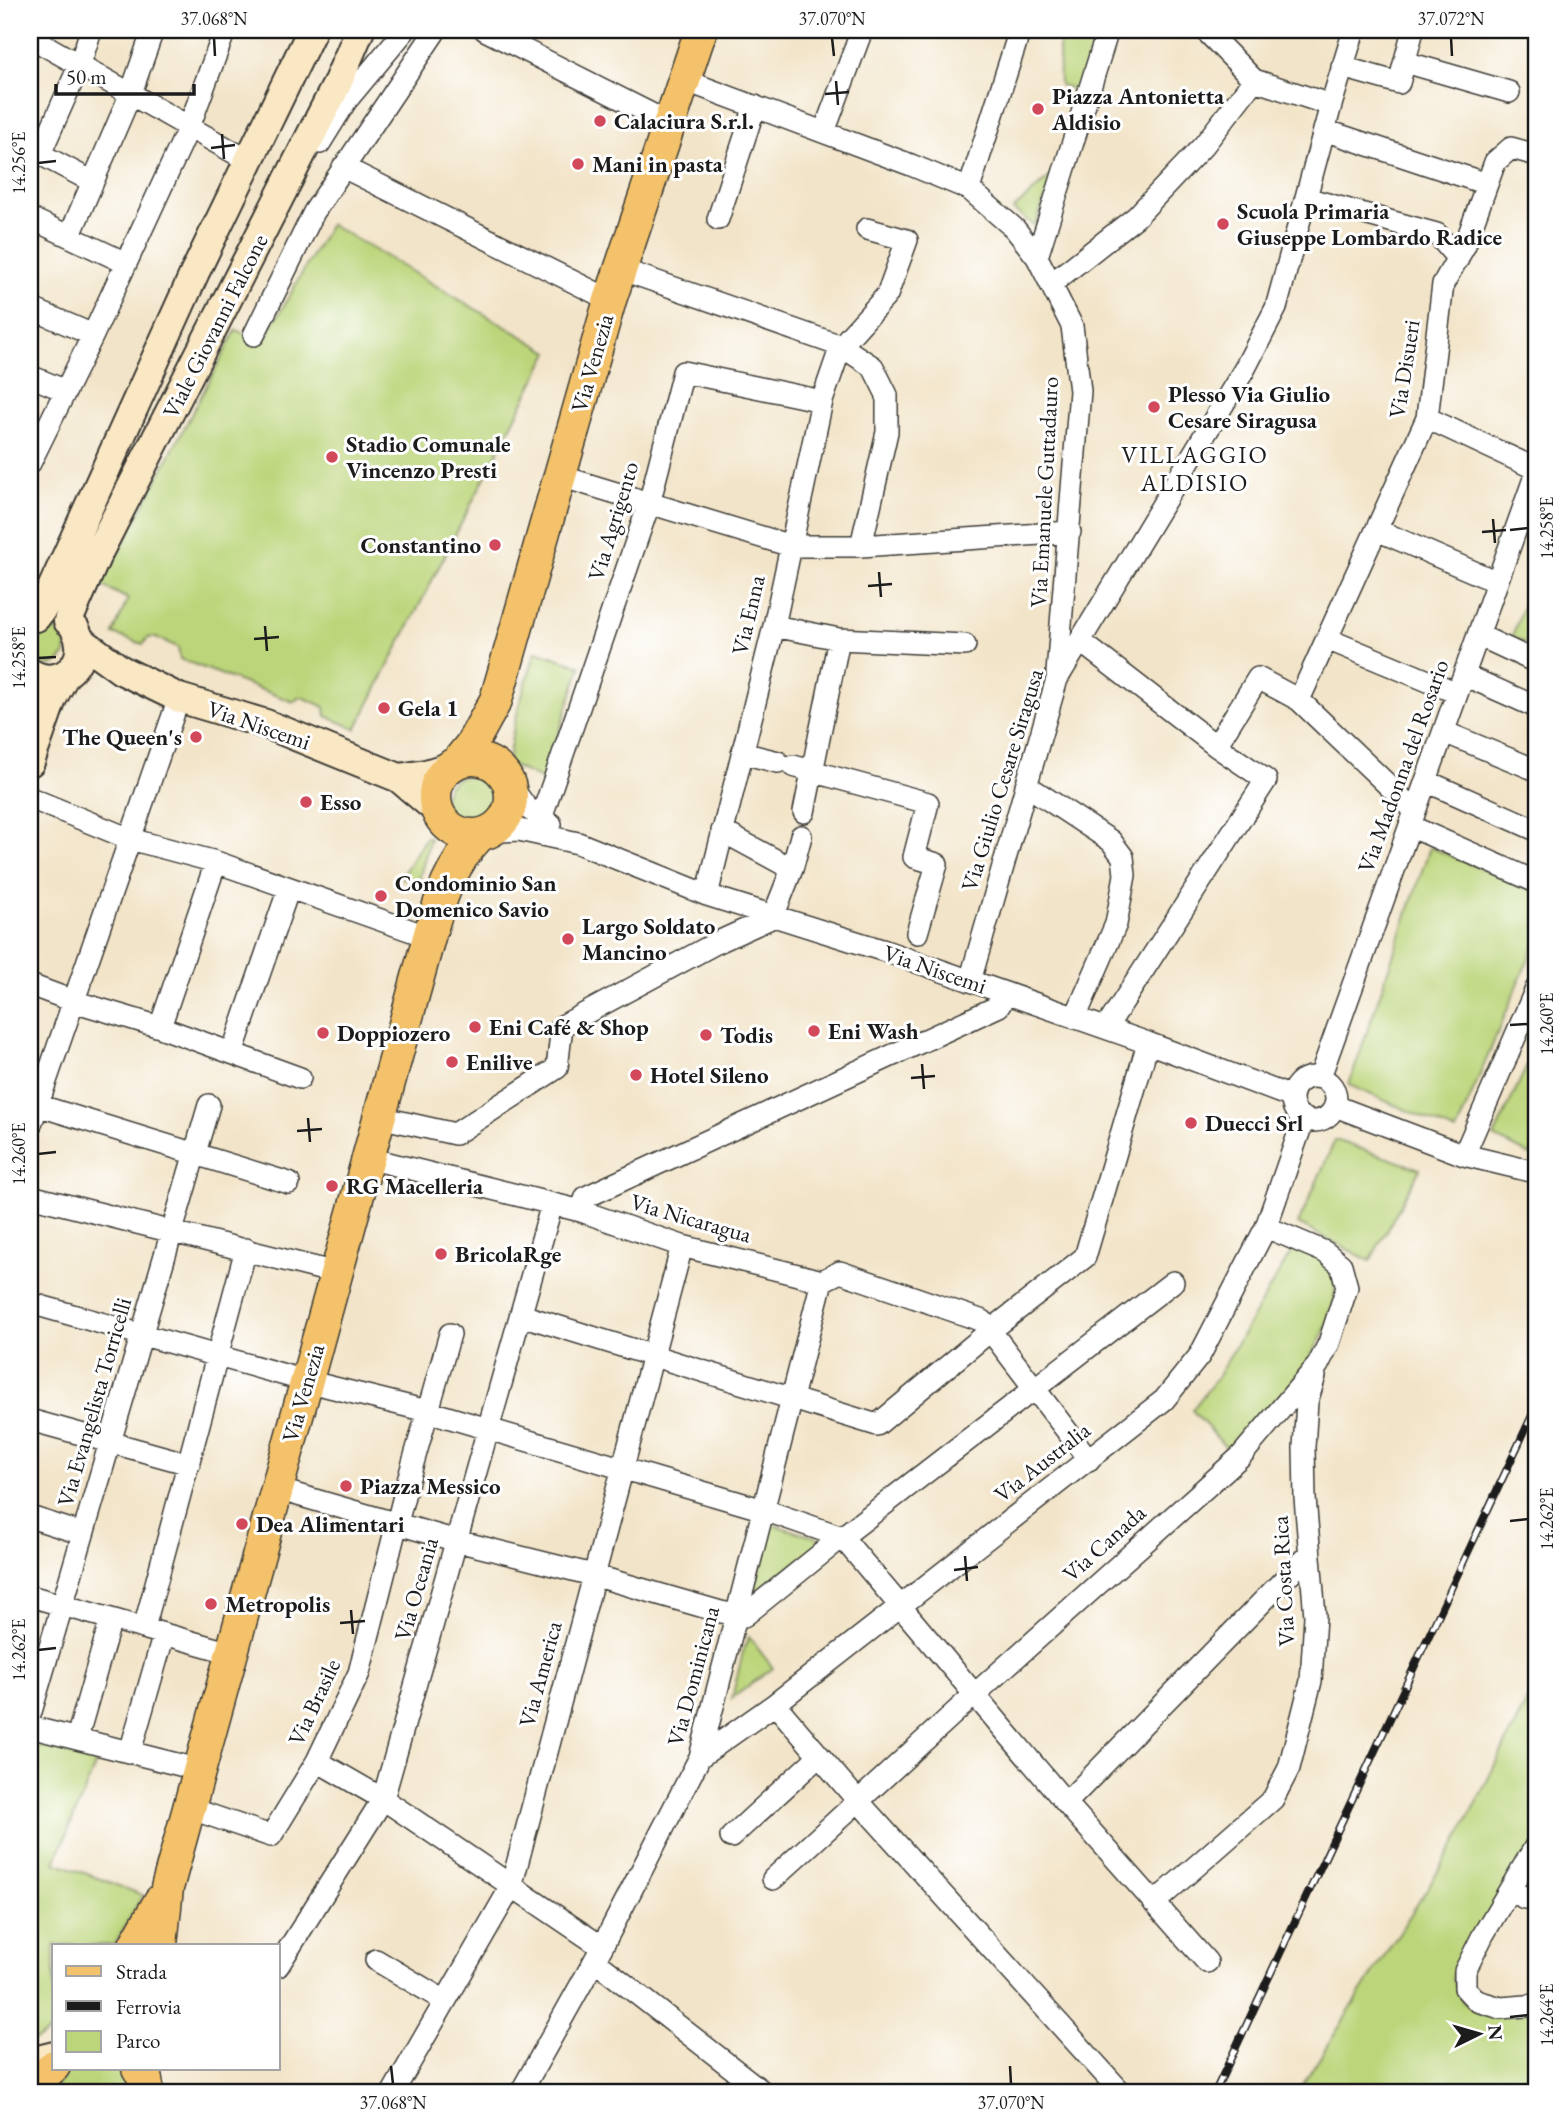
<svg xmlns="http://www.w3.org/2000/svg" width="1566" height="2122" font-family="'EB Garamond',serif">
<style>
.green{fill:#bcd57a;stroke:#6c784b;stroke-width:2}
.lines{fill:none;stroke-linecap:round;stroke-linejoin:round}
.street-casing{stroke:#3c3a36;stroke-width:24}
.secondary-casing{stroke:#3c3a36;stroke-width:32}
.primary-casing{stroke:#3c3a36;stroke-width:35}
.street{stroke:#fff;stroke-width:21}
.secondary{stroke:#fae7c3;stroke-width:28}
.primary{stroke:#f3c26a;stroke-width:32}
.rail-casing{stroke:#1c1c1c;stroke-width:8}
.rail{stroke:#fff;stroke-width:5;stroke-dasharray:16;stroke-linecap:butt}
.ticks{fill:none;stroke:#1c1c1c;stroke-width:2.5}
.poi-dot{fill:#d1495b;stroke:#fff;stroke-width:2.5}
.labels{text-anchor:middle;dominant-baseline:central;stroke-width:6;stroke-linejoin:round;paint-order:stroke}
.poi-label{font-size:23px;font-weight:bold;fill:#1c1c1c;stroke:#fff;text-anchor:start}
.street-label{font-size:23px;fill:#1c1c1c;stroke:#fff}
.neighbourhood-label{font-size:24px;letter-spacing:2px;fill:#1c1c1c;stroke:#fff}
.neatline{fill:none;stroke:#1c1c1c;stroke-width:2.5}
.ticks-label{font-size:18px;text-anchor:middle;fill:#1c1c1c}
</style>
<rect width="100%" height="100%" fill="#fff"/>
<filter id="ink" filterUnits="userSpaceOnUse"><feTurbulence type="fractalNoise" baseFrequency=".0143" numOctaves="2"/><feDisplacementMap in="SourceGraphic" scale="14" xChannelSelector="R" yChannelSelector="G"/><feConvolveMatrix kernelMatrix="1 2 1 2 8 2 1 2 1" color-interpolation-filters="sRGB"/></filter>
<filter id="wash" filterUnits="userSpaceOnUse"><feTurbulence type="fractalNoise" baseFrequency=".00686" numOctaves="4" result="noise"/><feDisplacementMap in="SourceGraphic" scale="28" xChannelSelector="R" yChannelSelector="G"/><feGaussianBlur stdDeviation="1.57" result="paint"/><feColorMatrix in="noise" values="0 0 0 0 0 0 0 0 0 0 0 0 0 0 0 0 0 1.4 0 .05"/><feComposite in="paint" operator="in"/></filter>
<g filter="url(#wash)">
<rect width="100%" height="100%" fill="#f2e4c8"/>
<!-- green -->
<path class="green" d="M1065,30H1098L1077,90L1060,85L1059,46Z
M1054,173L1035,226L1013,210Z
M330,224L549,352L356,729L326,716L325,707L302,697L298,698L294,702L180,659L178,647L154,637L148,638L143,644L113,634L128,599L101,585L236,330L263,342Z
M1533,578L1536,579V648L1512,637Z
M30 647a18 18 0 1 1 36 0a18 18 0 1 1-36 0Z
M536,651L581,666L543,780L508,764C512,724 524,688 536,651Z
M444 800a24 24 0 1 1 48 0a24 24 0 1 1-48 0Z
M426,837L430,838L418,884L401,877Z
M1430,847L1536,892V941L1456,1132L1349,1085Z
M1536,1046V1142L1530,1155L1494,1137Z
M1335,1140L1420,1169L1370,1261L1298,1224Z
M1293,1249C1300,1251 1308,1252 1314,1255C1383,1292 1263,1424 1230,1452L1192,1410L1216,1379Z
M770,1524L825,1540L753,1596Z
M749,1637L773,1668L732,1698L743,1652Z
M1536,1683V1842L1511,1888L1463,1948L1452,1979L1463,2002L1492,2016L1536,2011V2092H1298L1456,1843Z
M30,1740L99,1756L55,1862L143,1895L114,1945H54V2027L40,2038L30,2042Z
M70,2068H124L137,2092H52Z"/>
</g>
<g filter="url(#ink)">
<g class="lines">
<!-- street casing -->
<g class="street-casing">
<path id="street" d="M91,30L80,64L40,154L93,182
M485,30L669,123
M1205,30L1254,80L1331,105
M30,37L249,161
M1405,62L1509,92
M1342,67L1399,83L1413,30
M684,80L911,165L969,189L1015,229L1037,257L1072,326L1080,391L1057,673
M1324,130L1487,184
M824,132L862,30
M320,143L346,101L405,30
M343,167L610,300
M969,189L1020,30
M1306,198L1437,234L1458,259
M30,218L126,263
M718,219L755,106
M70,235L131,93L153,30
M1037,257L1108,30
M620,269L841,346L873,367L887,395V432L861,546
M1051,284L1136,217L1204,145L1254,80
M30,308L93,335
M254,335L314,212L436,30
M30,376L66,391
M1427,418L1536,469
M30,463L93,335L189,127L225,30
M560,476L791,546H861L1070,532
M1377,530L1497,582
M774,626L839,639L965,645
M1478,635L1536,662
M1327,639L1457,693
M1080,641L1216,746L1266,780L1106,1028
M1464,675L1536,707
M1299,700L1427,418L1443,284L1465,245L1495,162L1511,148L1536,155
M1444,732L1536,770
M1216,746L1258,678L1299,700L1415,811
M742,753L778,762
M793,766L928,803L914,857L937,864L917,933
M1426,781L1536,830
M508,782L526,807L551,824
M1026,785L1111,841L1123,857L1125,875L1116,924L1075,1018
M30,798L130,839L216,862L429,937
M804,812L839,639
M541,818L649,504L683,372L822,401
M1410,826L1536,882
M722,831L792,869
M487,832L519,830L578,843L707,895L885,951L1148,1043L1292,1097
M707,895L774,626L822,401L841,346L887,295L907,240L867,229
M970,981L1057,679L1244,370L1276,308L1331,105L1354,30
M30,985L73,1001L160,1027L300,1078
M160,1027L216,862
M232,1053L289,888
M1320,1077L1536,473
M1292 1099a22 22 0 1 1 44 0a22 22 0 1 1-44 0Z
M37,1105L289,1183
M1335,1106L1464,1155L1535,1172L1536,1170
M379,1117L455,1134L557,1068L562,1026L716,943L773,917L792,869L801,836
M30,1127L179,698
M1464,1155L1536,989
M368,1158L581,1211L682,1246L822,1281L840,1272L983,1321L1089,1460
M30,1196L336,1273
M581,1211L586,1197L999,1006L1006,994
M1173,1282L842,1537L1066,1803L1207,1962
M30,1303L306,1381L427,1411L764,1510L842,1537L744,1616L721,1612L593,1575L457,1541L277,1489
M521,1315L877,1425L990,1331L1085,1257L1148,1043
M30,1420L189,1464
M30,1517L83,1534
M30,1596L231,1653
M144,1628L246,1249
M775,1704L858,1801L1120,2091
M30,1715L209,1105
M30,1727L200,1770
M77,1738L111,1619
M130,1752L164,1634
M700,1757L775,1704L1164,1400L1200,1355L1266,1227L1304,1118
M317,1761L383,1799L602,1947
M1066,1803L1309,1554
M189,1808L271,1836L317,1761L359,1673L407,1484L450,1334
M731,1837L819,1756
M1536,1845L1483,1935L1465,1971V1988L1477,2001L1501,2008L1536,2005
M773,1879L974,1695L1241,1456L1318,1365L1329,1343L1347,1287L1341,1265L1325,1252L1266,1227
M1511,1888L1524,1898L1536,1897
M1154,1903L1273,1799L1289,1768L1311,1681L1315,1616L1305,1498L1304,1447L1307,1402L1315,1376
M376,1960L445,2001
M595,1961L763,2092
M278,1966L383,1799L552,1204
M393,2092L511,1887L682,1246
M521,2092L602,1947L700,1757L822,1281"/>
</g>
<!-- secondary casing -->
<g class="secondary-casing">
<path id="secondary" d="M36,617L44,606L195,272L312,30
M68,621L96,557L336,86L360,30
M80,640L121,670L179,698L266,724L399,778L437,810
M30,673C61,692 93,660 75,629
M30,762L52,699L65,675
M399,778L426,774L449,767
M30,2062L54,2056"/>
</g>
<!-- primary casing -->
<g class="primary-casing">
<path id="primary" d="M435 797a38 38 0 1 1 76 0a38 38 0 1 1-76 0Z
M458,761L471,745L496,700L610,300L701,30
M135,1945L160,1901
M161,1945L167,1888L429,937C440,899 451,864 480,835
M138,2068L146,2080L148,2092
M36,2092L46,2073L54,2066"/>
</g>
<!-- street -->
<use href="#street" class="street"/>
<!-- secondary -->
<use href="#secondary" class="secondary"/>
<!-- primary -->
<use href="#primary" class="primary"/>
<!-- rail casing -->
<g class="rail-casing">
<path id="rail" d="M1215,2092L1536,1407"/>
</g>
<!-- rail -->
<use href="#rail" class="rail"/>
</g>
</g>
<!-- ticks -->
<path class="ticks" d="M214,38L215,56M832,38L834,56M1451,38L1452,56M836,81L838,105M825,94L849,92M222,134L224,159M211,148L235,145M38,163L56,161M1493,519L1495,543M1510,530L1528,528M1482,532L1506,530M879,572L881,597M868,586L892,584M265,626L267,651M254,639L279,637M38,658L56,657M1510,1025L1528,1024M922,1064L924,1089M911,1078L935,1076M308,1118L310,1142M297,1131L322,1129M38,1154L56,1152M1510,1521L1528,1519M965,1556L967,1581M954,1570L978,1567M351,1610L353,1634M340,1623L365,1621M38,1650L56,1648M1510,2017L1528,2015M391,2066L393,2084M1010,2066L1011,2084"/>
<!-- markers -->
<g class="poi-dot">
<circle cx="1038" cy="109" r="7"/>
<circle cx="600" cy="121" r="7"/>
<circle cx="578" cy="164" r="7"/>
<circle cx="1223" cy="224" r="7"/>
<circle cx="1154" cy="407" r="7"/>
<circle cx="332" cy="457" r="7"/>
<circle cx="495" cy="545" r="7"/>
<circle cx="384" cy="708" r="7"/>
<circle cx="196" cy="737" r="7"/>
<circle cx="306" cy="802" r="7"/>
<circle cx="381" cy="896" r="7"/>
<circle cx="568" cy="939" r="7"/>
<circle cx="475" cy="1027" r="7"/>
<circle cx="814" cy="1031" r="7"/>
<circle cx="323" cy="1033" r="7"/>
<circle cx="706" cy="1035" r="7"/>
<circle cx="452" cy="1062" r="7"/>
<circle cx="636" cy="1075" r="7"/>
<circle cx="1191" cy="1123" r="7"/>
<circle cx="332" cy="1186" r="7"/>
<circle cx="441" cy="1254" r="7"/>
<circle cx="346" cy="1486" r="7"/>
<circle cx="242" cy="1524" r="7"/>
<circle cx="211" cy="1604" r="7"/>
</g>
<g class="labels">
<!-- poi labels -->
<g class="poi-label">
<text x="1052" y="96">Piazza Antonietta<tspan x="1052" dy="26">Aldisio</tspan></text>
<text x="614" y="121">Calaciura S.r.l.</text>
<text x="592" y="164">Mani in pasta</text>
<text x="1237" y="211">Scuola Primaria<tspan x="1237" dy="26">Giuseppe Lombardo Radice</tspan></text>
<text x="1168" y="394">Plesso Via Giulio<tspan x="1168" dy="26">Cesare Siragusa</tspan></text>
<text x="346" y="444">Stadio Comunale<tspan x="346" dy="26">Vincenzo Presti</tspan></text>
<text x="481" y="545" text-anchor="end">Constantino</text>
<text x="398" y="708">Gela 1</text>
<text x="182" y="737" text-anchor="end">The Queen's</text>
<text x="320" y="802">Esso</text>
<text x="395" y="883">Condominio San<tspan x="395" dy="26">Domenico Savio</tspan></text>
<text x="582" y="926">Largo Soldato<tspan x="582" dy="26">Mancino</tspan></text>
<text x="489" y="1027">Eni Café &amp; Shop</text>
<text x="828" y="1031">Eni Wash</text>
<text x="337" y="1033">Doppiozero</text>
<text x="720" y="1035">Todis</text>
<text x="466" y="1062">Enilive</text>
<text x="650" y="1075">Hotel Sileno</text>
<text x="1205" y="1123">Duecci Srl</text>
<text x="346" y="1186">RG Macelleria</text>
<text x="455" y="1254">BricolaRge</text>
<text x="360" y="1486">Piazza Messico</text>
<text x="256" y="1524">Dea Alimentari</text>
<text x="225" y="1604">Metropolis</text>
</g>
<!-- street labels -->
<g class="street-label">
<text transform="translate(215 326) rotate(-63)">Viale Giovanni Falcone</text>
<text transform="translate(592 363) rotate(-74)">Via Venezia</text>
<text transform="translate(1404 369) rotate(-81)">Via Disueri</text>
<text transform="translate(1044 492) rotate(-87)">Via Emanuele Guttadauro</text>
<text transform="translate(613 521) rotate(-73)">Via Agrigento</text>
<text transform="translate(748 615) rotate(-77)">Via Enna</text>
<text transform="translate(259 725) rotate(19)">Via Niscemi</text>
<text transform="translate(1403 766) rotate(-70)">Via Madonna del Rosario</text>
<text transform="translate(1002 780) rotate(-73)">Via Giulio Cesare Siragusa</text>
<text transform="translate(935 969) rotate(19)">Via Niscemi</text>
<text transform="translate(691 1218) rotate(16)">Via Nicaragua</text>
<text transform="translate(303 1393) rotate(-74)">Via Venezia</text>
<text transform="translate(94 1402) rotate(-74)">Via Evangelista Torricelli</text>
<text transform="translate(1042 1462) rotate(-38)">Via Australia</text>
<text transform="translate(1104 1543) rotate(-42)">Via Canada</text>
<text transform="translate(1283 1581) rotate(-93)">Via Costa Rica</text>
<text transform="translate(416 1589) rotate(-74)">Via Oceania</text>
<text transform="translate(540 1674) rotate(-75)">Via America</text>
<text transform="translate(693 1676) rotate(-75)">Via Dominicana</text>
<text transform="translate(314 1702) rotate(-65)">Via Brasile</text>
</g>
<!-- neighbourhood labels -->
<g class="neighbourhood-label">
<text x="1195" y="454">VILLAGGIO<tspan x="1195" dy="28">ALDISIO</tspan></text>
</g>
</g>
<!-- margin -->
<rect width="1566" height="2122" fill="none" stroke="#fff" stroke-width="77"/>
<!-- legend -->
<rect x="52" y="1944" width="228" height="126" fill="#ffffff" stroke="#a4a4a4" stroke-width="2"/>
<rect x="66" y="1966" width="35" height="10" fill="#f3c26a" stroke="#a4a4a4" stroke-width="2"/>
<text x="116" y="1979" font-size="21" fill="#1c1c1c">Strada</text>
<rect x="66" y="2001" width="35" height="10" fill="#1c1c1c" stroke="#a4a4a4" stroke-width="2"/>
<text x="116" y="2014" font-size="21" fill="#1c1c1c">Ferrovia</text>
<rect x="66" y="2031" width="35" height="21" fill="#bcd57a" stroke="#a4a4a4" stroke-width="2"/>
<text x="116" y="2048" font-size="21" fill="#1c1c1c">Parco</text>
<!-- north arrow -->
<g transform="translate(1479 2034) rotate(85)" stroke="#ffffff" stroke-width="5" paint-order="stroke">
<path d="M0-5L12 26L0 18L-12 26Z" fill="#1c1c1c"/>
<text y="-10" font-size="19" font-weight="bold" text-anchor="middle" fill="#1c1c1c">N</text>
</g>
<!-- scale -->
<path d="M56 84v10h138v-10" fill="none" stroke="#1c1c1c" stroke-width="3.5"/>
<text x="66" y="84" font-size="21" fill="#1c1c1c" stroke="#ffffff" stroke-width="5" paint-order="stroke">50 m</text>
<rect x="38" y="38" width="1490" height="2046" class="neatline"/>
<g class="ticks-label">
<text x="214" y="25">37.068°N</text>
<text x="832" y="25">37.070°N</text>
<text x="1451" y="25">37.072°N</text>
<text transform="translate(19 163) rotate(-90)" y="6">14.256°E</text>
<text transform="translate(1547 528) rotate(-90)" y="6">14.258°E</text>
<text transform="translate(19 658) rotate(-90)" y="6">14.258°E</text>
<text transform="translate(1547 1024) rotate(-90)" y="6">14.260°E</text>
<text transform="translate(19 1154) rotate(-90)" y="6">14.260°E</text>
<text transform="translate(1547 1519) rotate(-90)" y="6">14.262°E</text>
<text transform="translate(19 1650) rotate(-90)" y="6">14.262°E</text>
<text transform="translate(1547 2015) rotate(-90)" y="6">14.264°E</text>
<text x="393" y="2109">37.068°N</text>
<text x="1011" y="2109">37.070°N</text>
</g>
</svg>
